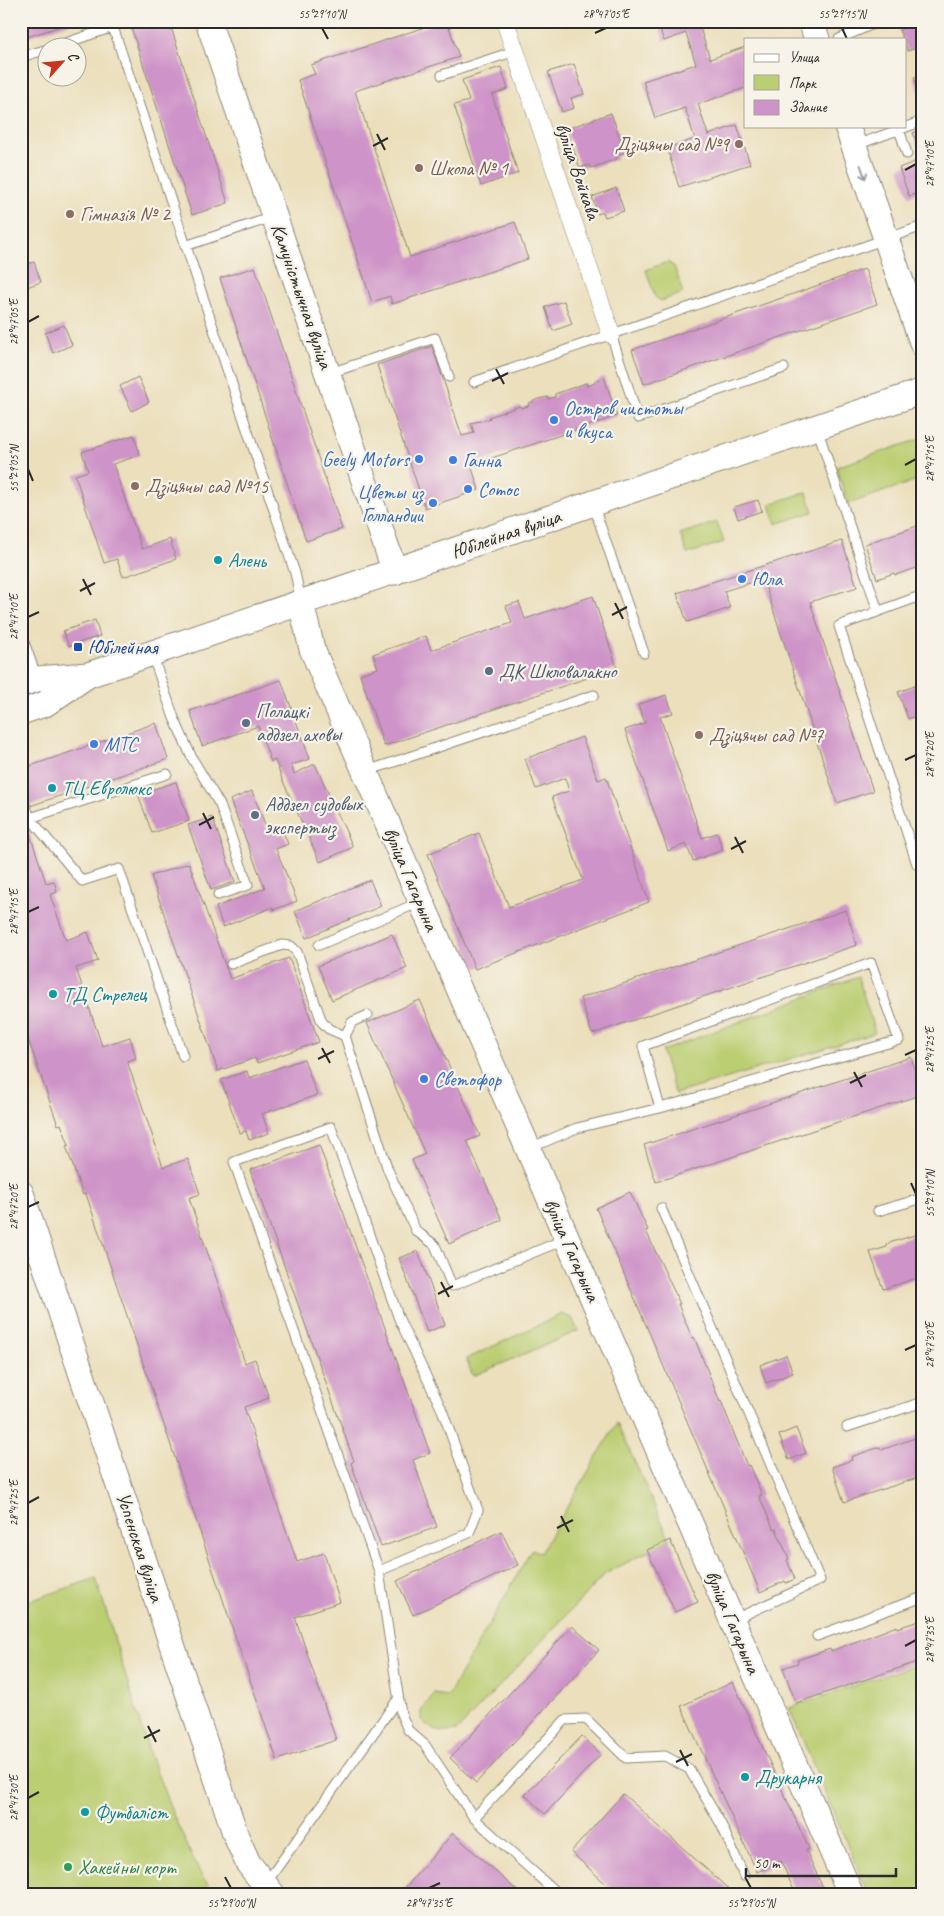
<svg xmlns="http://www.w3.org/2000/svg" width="944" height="1916" font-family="Caveat,sans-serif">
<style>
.green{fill:#bbce72;stroke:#737c4e}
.building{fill:#ce93c8}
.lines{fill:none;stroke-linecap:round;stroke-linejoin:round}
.lane-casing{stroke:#8b8574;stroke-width:11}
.street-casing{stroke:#8b8574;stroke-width:19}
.secondary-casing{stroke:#8b8574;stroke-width:27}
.lane{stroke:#fff;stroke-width:9}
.street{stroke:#fff;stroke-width:18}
.secondary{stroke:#fff;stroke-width:25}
.oneway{stroke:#a0a0a0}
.ticks{fill:none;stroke:#2b2b2b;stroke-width:2}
.education-dot{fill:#8d6e63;stroke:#f7f3e8;stroke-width:2}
.shop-dot{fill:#3f7fe0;stroke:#f7f3e8;stroke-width:2}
.culture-dot{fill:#0f9aa8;stroke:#f7f3e8;stroke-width:2}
.transit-dot{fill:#1a4fb4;stroke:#f7f3e8;stroke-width:2}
.service-dot{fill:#5c6f8a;stroke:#f7f3e8;stroke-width:2}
.leisure-dot{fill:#2e9e5b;stroke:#f7f3e8;stroke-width:2}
.labels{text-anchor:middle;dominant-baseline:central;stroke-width:4.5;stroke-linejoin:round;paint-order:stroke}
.education-label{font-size:20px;fill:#785e54;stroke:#f7f3e8;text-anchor:start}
.street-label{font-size:20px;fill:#2b2b2b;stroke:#f7f3e8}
.shop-label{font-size:20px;fill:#366cbe;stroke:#f7f3e8;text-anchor:start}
.culture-label{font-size:20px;fill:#0d838f;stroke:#f7f3e8;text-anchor:start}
.transit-label{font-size:20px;fill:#164399;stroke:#f7f3e8;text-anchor:start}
.service-label{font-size:20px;fill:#4e5e75;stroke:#f7f3e8;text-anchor:start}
.leisure-label{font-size:20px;fill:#27864d;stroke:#f7f3e8;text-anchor:start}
.neatline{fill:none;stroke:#2b2b2b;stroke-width:2}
.ticks-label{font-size:12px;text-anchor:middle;fill:#2b2b2b}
</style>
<rect width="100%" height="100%" fill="#f7f3e8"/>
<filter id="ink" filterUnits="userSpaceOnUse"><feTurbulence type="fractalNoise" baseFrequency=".02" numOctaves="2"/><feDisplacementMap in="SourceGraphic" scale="10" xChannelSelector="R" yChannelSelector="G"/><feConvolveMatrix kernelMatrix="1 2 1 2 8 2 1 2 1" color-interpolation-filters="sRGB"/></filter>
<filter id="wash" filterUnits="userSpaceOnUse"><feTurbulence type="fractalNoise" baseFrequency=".0096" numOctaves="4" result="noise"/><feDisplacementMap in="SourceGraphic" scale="20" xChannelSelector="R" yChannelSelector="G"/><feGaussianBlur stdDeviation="1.12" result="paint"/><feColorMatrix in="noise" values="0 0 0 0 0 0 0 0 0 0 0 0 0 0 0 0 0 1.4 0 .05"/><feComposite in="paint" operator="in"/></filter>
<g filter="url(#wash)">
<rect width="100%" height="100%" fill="#ebdfbc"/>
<!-- green -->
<path class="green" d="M667,262L674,266L683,293L661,301L655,297L646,270Z
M923,438V478L848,504L836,467Z
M807,492L813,512L776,524L770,504Z
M717,522L724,542L687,554L680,534Z
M858,977L875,1033L675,1094L662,1051Z
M562,1314L572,1318L578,1331L473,1376L466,1359Z
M617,1423L670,1540L605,1574L457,1731C439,1733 434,1732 421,1720V1711L434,1694L448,1696L532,1549L540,1553Z
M96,1578L150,1755L174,1817L202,1877L218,1895H21V1604Z
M923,1662V1895H869L789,1708Z"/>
<g id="blocks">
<!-- building -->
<path class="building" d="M21,21H74V22L21,39Z
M129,21H169L228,203L192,215Z
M443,21H447L459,57L355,91L410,257L515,222L528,259L392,304L390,296L372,302L298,80L315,74L311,65Z
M657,21H721L700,28L710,59L745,47V88L698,104L708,135L737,125L750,164L679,187L667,148L695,139L685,108L655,118L643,81L696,64L686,33L664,41Z
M923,21V46L907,51L905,39H903L899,30Z
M574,64L584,94L571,98L574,108L562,112L548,72Z
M501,67L508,89L492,95L518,173L481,186L454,105L469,101L462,80Z
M923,74V101L914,77Z
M611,113L625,152L616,156L617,159L591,168L589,165L580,168L566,129Z
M923,129V191L909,196L899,168L922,159L913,133Z
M616,188L624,211L605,217L603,212L598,214L592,197Z
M34,262L41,282L21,289V266Z
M255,267L342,529L306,541L220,278Z
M865,269L877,304L644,384L632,350Z
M564,301L572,324L553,331L545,307Z
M64,325L72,345L53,353L45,333Z
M432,346L462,436L474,433L471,423L490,419L489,417L520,406L521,408L529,406L528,404L538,399L548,397V399L555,397V394L586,383L587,386L595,383L594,382L604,377L617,416L471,465L479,490L425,508L377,365Z
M138,377L149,402L132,411L120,386Z
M134,435L140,455L113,464L142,549L170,539L176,559L123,577L117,559L104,563L75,475L88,471L82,452Z
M758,500L762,511L738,519L734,507Z
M923,524V566L895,575L894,573L877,579L865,544Z
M842,541L857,587L810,602L873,791L837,803L763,579L724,591L730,608L687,622L677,593Z
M593,596L617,668L384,746L360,674L378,668L373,654L426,636L431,650L512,623L506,606L519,602L525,619Z
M95,620L100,636L69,646L63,631Z
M281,680L310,759L291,765L294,774L315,764L353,847L320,862L282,779L275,760L271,762L258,726L202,746L190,711Z
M923,683V713L908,719L898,692Z
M666,695L673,713L660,717L702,838L717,833L723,850L693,861L686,844L668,851L625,730L645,723L638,705Z
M156,723L168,759L21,809V769Z
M582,737L598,780L606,777L649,902L475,969L428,854L479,833L509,907L583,880L552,797L569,791L565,778L536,789L525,759Z
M176,782L189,821L152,833L138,794Z
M252,791L268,832L281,827L288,844L276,849L297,901L273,910V907L223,927L216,907L265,888L230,800Z
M22,810L46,883L54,881L57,892L50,895L66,940L88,932L98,961L76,968L102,1046L130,1037L136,1058L127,1061L163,1167L188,1159L200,1194L189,1198L245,1363L255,1359L269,1398L244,1407L297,1562L324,1553L340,1602L295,1617L336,1740L277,1760L86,1194L83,1195L66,1146L69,1145L61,1124L58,1125L21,1019Z
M212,817L235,882L211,890L188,825Z
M189,863L230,979L289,958L319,1042L257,1063L255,1058L218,1071L151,876Z
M370,880L381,906L306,938L295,911Z
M846,910L857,945L592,1034L580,998Z
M392,934L407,968L332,1000L318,966Z
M420,1000L480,1136L467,1141L502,1220L449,1244L412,1160L425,1154L367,1023Z
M911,1057L923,1094L656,1182L644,1145Z
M304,1059L317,1095L262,1114L269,1133L249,1140L246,1131L240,1133L221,1080L247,1071L249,1078Z
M319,1145L430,1453L413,1460L437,1527L381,1547L351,1463L354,1461L250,1170Z
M630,1192L648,1230L646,1231L680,1304H678L692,1338L694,1337L720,1402L721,1401L747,1466L749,1465L762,1495L759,1496L774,1530L776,1529L789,1559L787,1560L795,1579L786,1583L785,1581L760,1592L596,1208Z
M918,1234L919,1236L923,1235V1276L883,1289L870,1252L887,1247L886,1244Z
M418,1251L445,1325L427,1332L399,1258Z
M786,1355L793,1373L766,1383L760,1365Z
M796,1428L806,1453L789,1460L779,1435Z
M923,1433V1476L844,1502L832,1467L852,1460L851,1457L880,1447L881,1450L915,1438V1436Z
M501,1531L518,1565L413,1615L397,1581Z
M670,1540L698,1602L675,1612L647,1550Z
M923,1620V1660L796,1703L783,1668L798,1663L797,1660L830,1649L831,1651L897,1626V1628Z
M572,1626L599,1650L476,1783L450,1758Z
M733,1682L809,1849L806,1850L826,1895H796L781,1861L757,1872L681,1706Z
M582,1736L601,1754L545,1814L525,1795Z
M623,1794L735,1895H618L571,1852Z
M453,1833L487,1864L522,1895H399Z"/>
</g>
</g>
<g filter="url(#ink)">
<use href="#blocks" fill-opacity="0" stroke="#8b8574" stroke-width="1"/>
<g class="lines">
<!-- lane casing -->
<g class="lane-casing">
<path id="lane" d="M839,39L880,21
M51,48L113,27L295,573L301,601
M21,57L48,49
M442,75L515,51
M899,129L907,154
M856,145L923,121
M185,246L273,217
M611,334L638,418L784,368
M330,373L435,338L449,377
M474,382L923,226
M817,428L878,611
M593,504L644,653
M923,595L839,626L917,864L923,862
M21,634L37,678
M152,654L174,718L192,758L220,805L248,885L218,895
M367,771L594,695
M26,807L30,818L82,881L119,869L183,1056
M30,818L167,774
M319,945L420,902
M231,964L282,945L291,946L297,952L322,1022L329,1029L345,1036
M368,1015L352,1022L345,1036L388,1170L416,1231L435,1245L452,1286L566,1239
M530,1148L577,1128L660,1108L899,1040L871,963L643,1046L660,1108
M661,1208L820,1580L733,1620
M878,1211L923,1198
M847,1427L923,1402
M379,1571L469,1533L478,1510L442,1410L399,1319L331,1127L234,1162L379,1571L401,1714L408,1730L425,1745L474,1818L559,1895
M817,1636L923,1597
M474,1818L565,1720L586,1719L626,1758L665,1756L689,1769L721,1824L744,1876
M266,1883L398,1699"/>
</g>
<!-- street casing -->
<g class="street-casing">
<path id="street" d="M505,21L611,334"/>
</g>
<!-- secondary casing -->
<g class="secondary-casing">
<path id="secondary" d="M208,21L395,572
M811,21L817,39
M847,126L923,345
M301,603L312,649L851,1895
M21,684L37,679L88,675L923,391
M21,712L45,704L88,675
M21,1193L236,1836L248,1863L273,1895"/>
</g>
<!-- lane -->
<use href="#lane" class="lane"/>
<!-- street -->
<use href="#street" class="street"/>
<!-- secondary -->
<use href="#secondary" class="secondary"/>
</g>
<!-- one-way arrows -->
<defs><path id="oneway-shaft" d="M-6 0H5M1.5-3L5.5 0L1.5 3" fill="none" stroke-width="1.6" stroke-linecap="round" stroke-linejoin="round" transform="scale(1.25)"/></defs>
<use class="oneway" href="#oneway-shaft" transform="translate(863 172) rotate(71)"/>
</g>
<!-- ticks -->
<path class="ticks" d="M322,28L328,39M842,28L847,39M595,33L606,28M377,134L385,150M373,146L388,138M905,170L916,164M28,322L39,316M496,369L504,384M492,381L508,373M905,465L916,459M28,469L33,481M83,579L91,595M80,591L95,583M615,603L623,619M612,615L627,607M28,617L39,612M905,760L916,755M203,813L211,829M199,825L214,817M735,837L743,853M731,849L746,841M28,912L39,907M322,1048L330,1063M905,1055L916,1050M318,1059L334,1051M854,1072L862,1087M850,1083L866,1075M911,1183L916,1194M28,1207L39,1202M441,1282L449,1297M438,1294L453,1286M905,1350L916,1345M28,1503L39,1497M561,1516L569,1532M557,1528L573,1520M905,1646L916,1640M148,1726L156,1742M144,1738L160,1730M680,1750L688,1766M676,1762L692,1754M28,1798L39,1792M225,1877L231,1888M745,1877L751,1888M429,1888L440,1883"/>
<!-- markers -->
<g class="education-dot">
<circle cx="739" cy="144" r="5"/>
<circle cx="419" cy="168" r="5"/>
<circle cx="70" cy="214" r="5"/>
<circle cx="135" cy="486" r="5"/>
<circle cx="699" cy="735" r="5"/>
</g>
<g class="shop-dot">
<circle cx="554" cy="420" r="5"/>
<circle cx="419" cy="459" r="5"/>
<circle cx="453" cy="460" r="5"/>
<circle cx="468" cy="489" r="5"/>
<circle cx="433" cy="503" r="5"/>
<circle cx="742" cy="579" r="5"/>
<circle cx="94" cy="744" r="5"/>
<circle cx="424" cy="1079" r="5"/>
</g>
<g class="culture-dot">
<circle cx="218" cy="560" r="5"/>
<circle cx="52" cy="788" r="5"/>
<circle cx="53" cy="994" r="5"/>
<circle cx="745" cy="1777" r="5"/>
<circle cx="85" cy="1812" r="5"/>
</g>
<rect class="transit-dot" x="73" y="642" width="10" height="10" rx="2.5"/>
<g class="service-dot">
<circle cx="489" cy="671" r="5"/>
<circle cx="246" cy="723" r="5"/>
<circle cx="255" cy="815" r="5"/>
</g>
<circle class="leisure-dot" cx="68" cy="1867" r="5"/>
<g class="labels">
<!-- education labels -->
<g class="education-label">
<text x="729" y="144" text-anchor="end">Дзіцячы сад №9</text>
<text x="429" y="168">Школа № 1</text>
<text x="80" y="214">Гімназія № 2</text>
<text x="145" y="486">Дзіцячы сад №15</text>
<text x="709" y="735">Дзіцячы сад №7</text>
</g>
<!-- street labels -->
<g class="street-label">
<text transform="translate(578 171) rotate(71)">вуліца Войкава</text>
<text transform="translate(302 296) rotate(71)">Камуністычная вуліца</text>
<text transform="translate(506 534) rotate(-19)">Юбілейная вуліца</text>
<text transform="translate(411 879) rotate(67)">вуліца Гагарына</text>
<text transform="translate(572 1250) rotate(66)">вуліца Гагарына</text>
<text transform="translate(140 1547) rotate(72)">Успенская вуліца</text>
<text transform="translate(733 1622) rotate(67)">вуліца Гагарына</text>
</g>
<!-- shop labels -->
<g class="shop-label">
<text x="564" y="408">Остров чистоты<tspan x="564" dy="23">и вкуса</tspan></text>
<text x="409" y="459" text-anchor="end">Geely Motors</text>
<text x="463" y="460">Ганна</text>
<text x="478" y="489">Сотос</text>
<text x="423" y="492" text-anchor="end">Цветы из<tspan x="423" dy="23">Голландии</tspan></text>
<text x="752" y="579">Юла</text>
<text x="104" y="744">МТС</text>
<text x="434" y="1079">Светофор</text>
</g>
<!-- culture labels -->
<g class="culture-label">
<text x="228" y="560">Алень</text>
<text x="62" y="788">ТЦ Евролюкс</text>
<text x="63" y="994">ТД Стрелец</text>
<text x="755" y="1777">Друкарня</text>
<text x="95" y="1812">Футбаліст</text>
</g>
<!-- transit labels -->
<g class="transit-label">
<text x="88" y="647">Юбілейная</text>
</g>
<!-- service labels -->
<g class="service-label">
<text x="499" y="671">ДК Шкловалакно</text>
<text x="256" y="711">Полацкі<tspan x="256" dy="23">аддзел аховы</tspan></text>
<text x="265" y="804">Аддзел судовых<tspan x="265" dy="23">экспертыз</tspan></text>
</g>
<!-- leisure labels -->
<g class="leisure-label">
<text x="78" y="1867">Хакейны корт</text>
</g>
</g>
<!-- margin -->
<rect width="944" height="1916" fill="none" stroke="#f7f3e8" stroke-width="55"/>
<!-- legend -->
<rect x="744" y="38" width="162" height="90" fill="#f7f3e8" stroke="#a5a39c"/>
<rect x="754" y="54" width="25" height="8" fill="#ffffff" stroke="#a5a39c"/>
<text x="789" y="62" font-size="15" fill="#2b2b2b">Улица</text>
<rect x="754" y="75" width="25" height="15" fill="#bbce72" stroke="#a5a39c"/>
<text x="789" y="88" font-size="15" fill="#2b2b2b">Парк</text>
<rect x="754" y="100" width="25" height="15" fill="#ce93c8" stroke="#a5a39c"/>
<text x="789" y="112" font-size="15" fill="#2b2b2b">Здание</text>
<!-- north arrow -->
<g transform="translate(62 62) rotate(63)"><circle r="24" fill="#f7f3e8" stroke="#a5a39c"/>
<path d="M0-4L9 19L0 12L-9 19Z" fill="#c8321e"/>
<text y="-8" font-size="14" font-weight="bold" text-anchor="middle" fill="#2b2b2b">С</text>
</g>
<!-- scale -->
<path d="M746 1868v8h150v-8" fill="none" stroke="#2b2b2b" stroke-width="2.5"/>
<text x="754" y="1868" font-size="15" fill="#2b2b2b" stroke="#f7f3e8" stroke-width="4" paint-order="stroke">50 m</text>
<rect x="28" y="28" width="888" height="1860" class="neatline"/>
<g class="ticks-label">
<text x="322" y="18">55°29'10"N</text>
<text x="606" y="18">28°47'05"E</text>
<text x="842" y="18">55°29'15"N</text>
<text transform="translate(930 164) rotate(-90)" y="4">28°47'10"E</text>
<text transform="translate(14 322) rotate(-90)" y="4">28°47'05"E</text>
<text transform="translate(930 459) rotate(-90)" y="4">28°47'15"E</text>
<text transform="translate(14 469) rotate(-90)" y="4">55°29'05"N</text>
<text transform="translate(14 617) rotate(-90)" y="4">28°47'10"E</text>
<text transform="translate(930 755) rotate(-90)" y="4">28°47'20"E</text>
<text transform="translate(14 912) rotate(-90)" y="4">28°47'15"E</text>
<text transform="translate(930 1050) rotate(-90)" y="4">28°47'25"E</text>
<text transform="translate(930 1194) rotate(-90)" y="4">55°29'10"N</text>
<text transform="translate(14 1207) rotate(-90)" y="4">28°47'20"E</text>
<text transform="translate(930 1345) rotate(-90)" y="4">28°47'30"E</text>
<text transform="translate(14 1503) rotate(-90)" y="4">28°47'25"E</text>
<text transform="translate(930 1640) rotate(-90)" y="4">28°47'35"E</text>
<text transform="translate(14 1798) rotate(-90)" y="4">28°47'30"E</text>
<text x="231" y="1907">55°29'00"N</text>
<text x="429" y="1907">28°47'35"E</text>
<text x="751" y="1907">55°29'05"N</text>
</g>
</svg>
